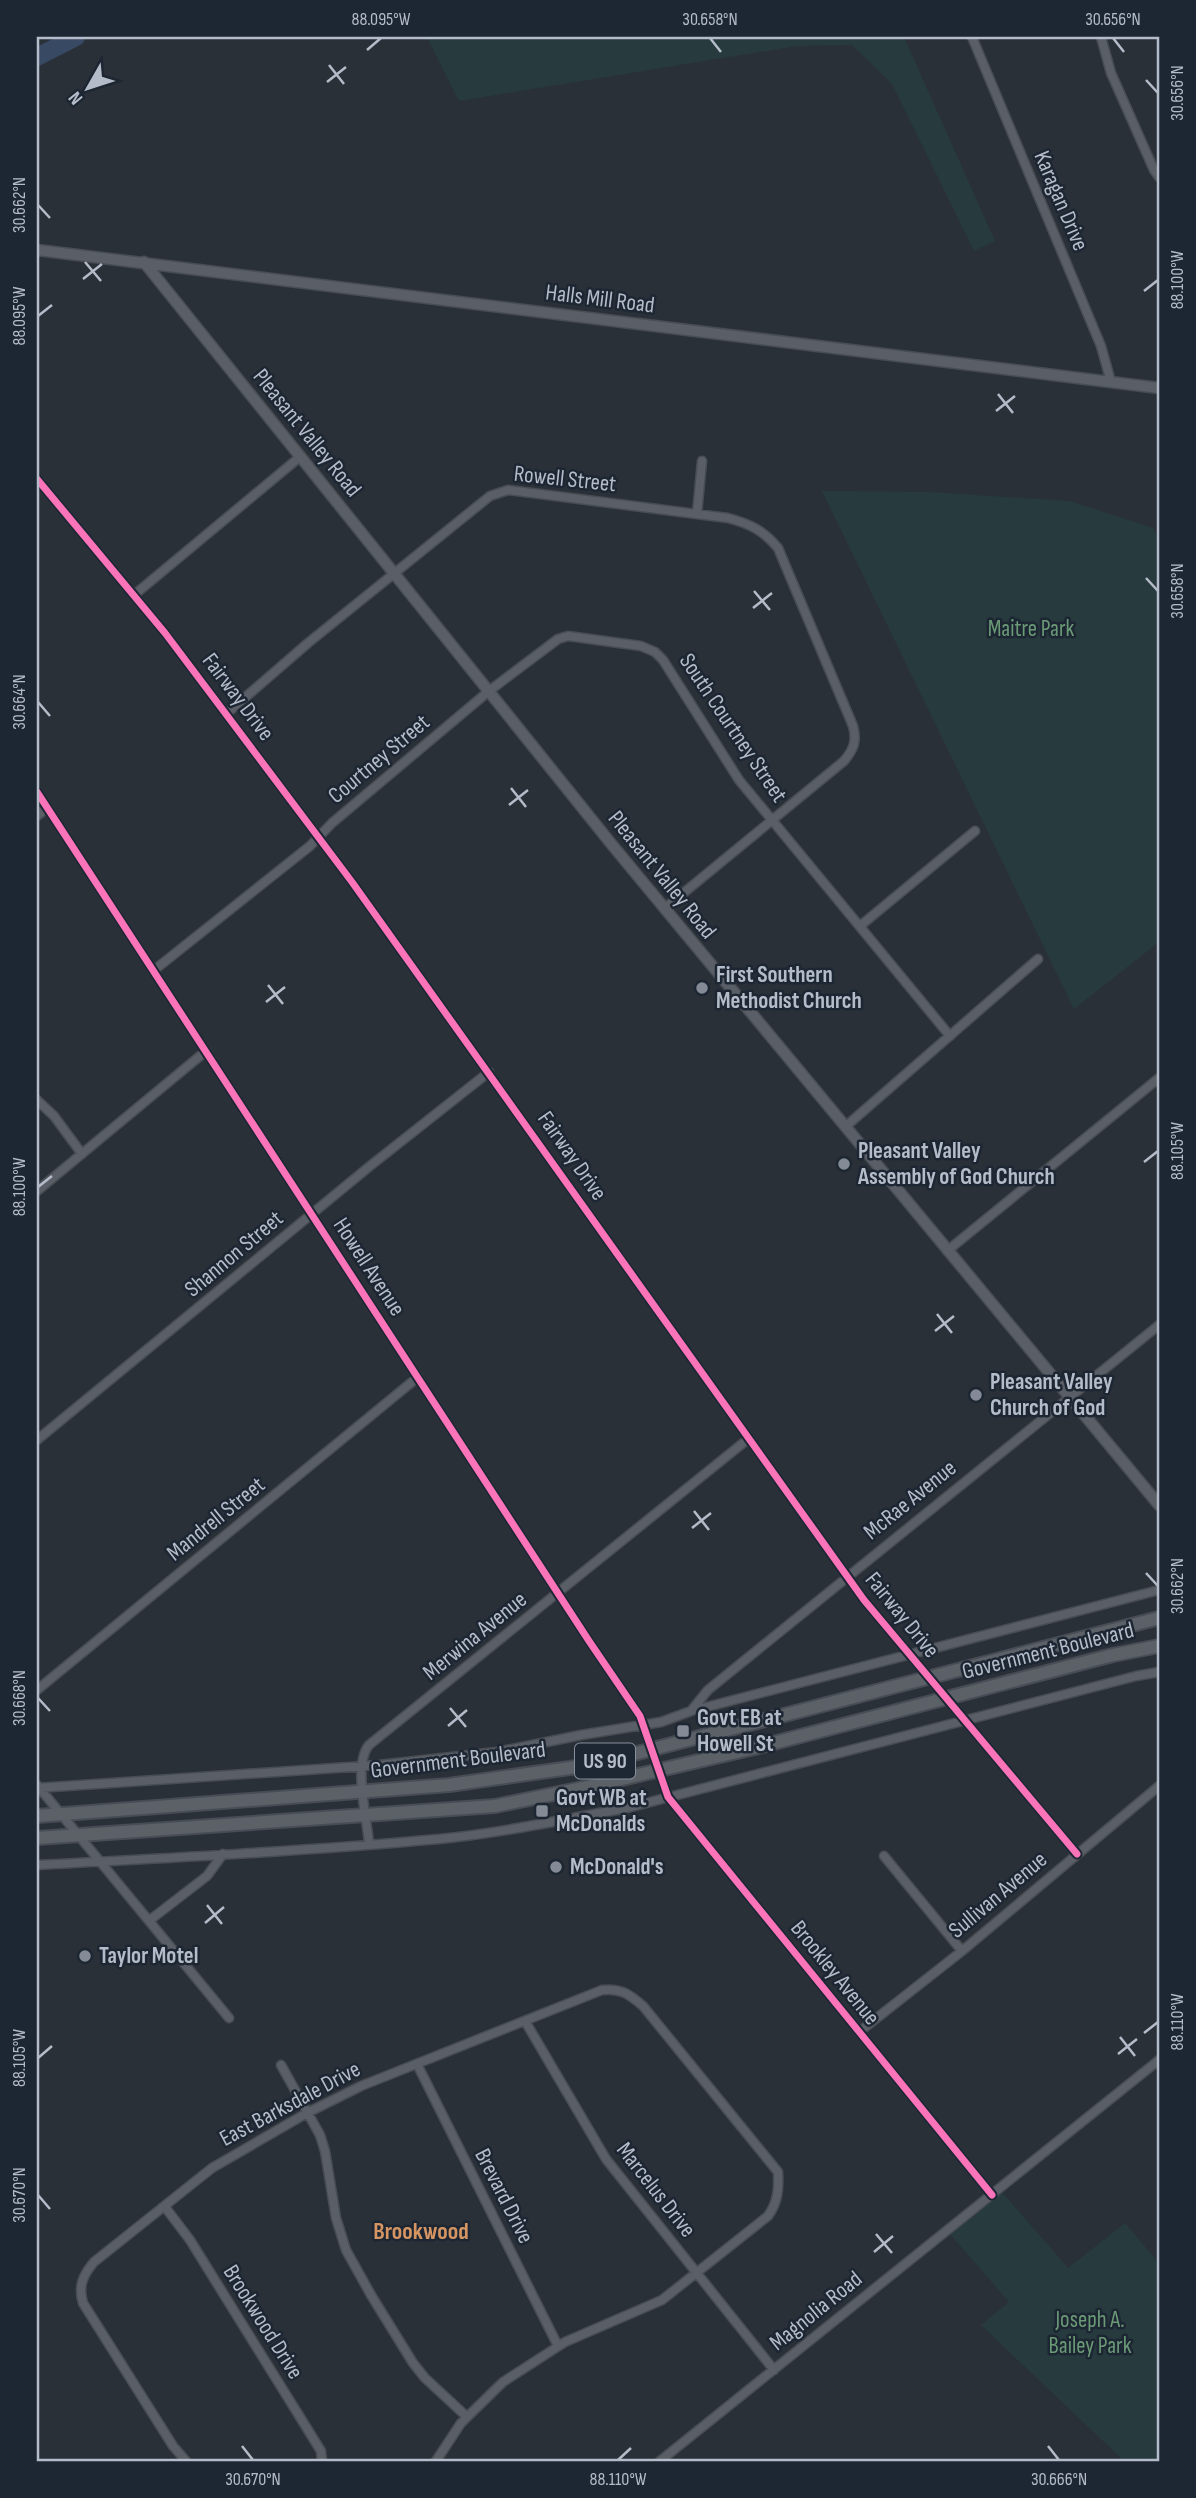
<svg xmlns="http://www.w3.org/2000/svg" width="1196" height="2498" font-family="'Sofia Sans Condensed',sans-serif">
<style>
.green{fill:#273a3e}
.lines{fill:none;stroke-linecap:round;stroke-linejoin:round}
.river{stroke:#384963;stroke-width:18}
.minor-casing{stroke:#484c53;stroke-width:11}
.tertiary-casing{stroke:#484c53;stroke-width:13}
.primary-casing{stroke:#484c55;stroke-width:16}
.minor{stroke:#5a5e66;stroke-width:8}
.tertiary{stroke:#5a5e66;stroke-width:10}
.primary{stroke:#5c6168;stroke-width:12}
.cycleway-casing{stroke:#1d2633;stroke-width:11}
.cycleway{stroke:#fb73b8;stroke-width:7}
.ticks{fill:none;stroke:#b4bcc9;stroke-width:2.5}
.poi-dot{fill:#848b96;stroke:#1d2633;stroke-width:2.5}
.labels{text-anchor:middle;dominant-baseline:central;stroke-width:5;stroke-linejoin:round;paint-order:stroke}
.shield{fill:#1d2633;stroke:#878f9c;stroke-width:2}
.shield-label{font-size:21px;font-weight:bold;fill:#b4bcc9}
.street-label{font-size:23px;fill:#b4bcc9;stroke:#1d2633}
.park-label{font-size:23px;fill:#6b9a76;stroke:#1d2633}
.poi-label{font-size:23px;font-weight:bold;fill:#b4bcc9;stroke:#1d2633;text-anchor:start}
.neighbourhood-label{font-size:24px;font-weight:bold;fill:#d59563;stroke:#1d2633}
.neatline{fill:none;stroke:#b4bcc9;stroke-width:2.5}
.ticks-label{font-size:18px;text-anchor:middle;fill:#b4bcc9}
</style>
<rect width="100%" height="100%" fill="#2a3038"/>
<!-- green -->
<path class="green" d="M427,37H904L995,241L974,251L892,84L852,45L797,46L459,101Z
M822,491L929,492L1070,501L1153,528L1159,538V942L1074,1009Z
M1002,2192L1068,2268L1125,2223L1159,2263V2461H1124L981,2325L1009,2302L949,2233Z"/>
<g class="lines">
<!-- river -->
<path class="river" d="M37,57L76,37"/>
<!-- minor casing -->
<g class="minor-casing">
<path id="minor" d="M972,37L1101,346L1111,382
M1101,37L1111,73L1154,170L1159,177
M37,479L165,633L352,882L864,1600L1077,1854
M697,514L702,461
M134,595L301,456
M227,713L308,643L490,496L508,490L728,518C750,524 763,530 778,548L853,726C857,741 854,749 844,761L664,909
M37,792L589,1641L640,1716L668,1797L992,2195
M37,816L47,808
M860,926L975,831
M153,971L310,846L332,823L489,691L558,639L568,636L641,646L655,652L663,660L739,780L950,1036
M37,1100L54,1116L82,1154
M845,1127L1038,959
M37,1191L206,1051
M947,1251L1159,1078
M37,1440L370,1166L489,1072
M37,1690L418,1377
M691,1711L708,1690L1159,1325
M37,1785L229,2018
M37,1788L379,1765L497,1752L581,1735L661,1722L691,1711L1159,1590
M369,1843C367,1819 353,1764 369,1745L748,1439
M884,1856L962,1951
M37,1865C171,1858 305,1851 439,1839C502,1833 565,1819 627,1808L1136,1676L1159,1672
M150,1920L207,1876L223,1854
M525,2021L606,2159L774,2370
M859,2032L962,1951L1159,1786
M417,2064L558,2346
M281,2065L320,2135L325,2151L336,2218L346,2250L371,2295L413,2363L425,2378L466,2416
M165,2207L190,2240L321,2451L322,2461
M186,2461L173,2446L83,2303C78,2286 83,2275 94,2262L212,2168L307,2113L361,2086L602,1990C621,1988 629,1994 643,2006L778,2172C779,2189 778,2202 768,2216L662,2300L565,2342L503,2382L461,2423L436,2461
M660,2461L1159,2060"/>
</g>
<!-- tertiary casing -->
<g class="tertiary-casing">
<path id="tertiary" d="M37,250L1159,388
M144,262L613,846L1159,1505"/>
</g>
<!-- primary casing -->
<g class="primary-casing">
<path id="primary" d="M37,1816L449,1785L591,1765L1159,1618
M37,1838L495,1806L583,1788L754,1748L1113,1655L1159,1646"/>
</g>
<!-- minor -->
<use href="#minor" class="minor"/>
<!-- tertiary -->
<use href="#tertiary" class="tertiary"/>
<!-- primary -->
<use href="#primary" class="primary"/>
<!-- cycleway casing -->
<g class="cycleway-casing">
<path id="cycleway" d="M37,479L165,633L352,882L864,1600L1077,1854
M37,792L589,1641L640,1716L668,1797L992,2195"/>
</g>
<!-- cycleway -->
<use href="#cycleway" class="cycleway"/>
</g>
<!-- ticks -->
<path class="ticks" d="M710,38L721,52M1113,38L1124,52M367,50L381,38M329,65L344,84M1146,80L1158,93M327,82L346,67M38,205L50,218M85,262L101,281M83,279L102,264M1144,291L1158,280M38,316L52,305M998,394L1013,413M996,411L1015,396M1146,578L1158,591M754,591L770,610M753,608L772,593M38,702L50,716M511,788L526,807M509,805L528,790M268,985L283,1004M266,1002L285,987M1144,1162L1158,1151M38,1187L52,1176M937,1314L952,1333M935,1331L954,1316M694,1511L709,1530M692,1528L711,1513M1146,1573L1158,1586M38,1698L50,1711M450,1708L466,1727M448,1726L467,1710M207,1905L222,1924M205,1923L224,1907M1144,2033L1158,2022M1120,2037L1135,2056M1118,2054L1137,2039M38,2058L52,2046M38,2195L50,2209M876,2234L892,2253M874,2252L893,2236M242,2446L253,2460M1048,2446L1059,2460M618,2460L631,2448"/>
<!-- markers -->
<g class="poi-dot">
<circle cx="702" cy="988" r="7"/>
<circle cx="844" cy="1164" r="7"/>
<circle cx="976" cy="1395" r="7"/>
<rect x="676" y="1724" width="14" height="14" rx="3.5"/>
<rect x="535" y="1804" width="14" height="14" rx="3.5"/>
<circle cx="556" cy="1867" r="7"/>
<circle cx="85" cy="1956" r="7"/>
</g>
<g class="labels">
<!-- shield labels -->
<rect class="shield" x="575" y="1743.5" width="60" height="35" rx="5"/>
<g class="shield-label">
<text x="605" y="1761">US 90</text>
</g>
<!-- street labels -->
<g class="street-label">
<text transform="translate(1061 201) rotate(67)">Karagan Drive</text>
<text transform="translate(600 299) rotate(7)">Halls Mill Road</text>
<text transform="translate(307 433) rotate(51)">Pleasant Valley Road</text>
<text transform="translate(565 479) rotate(6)">Rowell Street</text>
<text transform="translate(238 697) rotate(53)">Fairway Drive</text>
<text transform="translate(733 728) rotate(56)">South Courtney Street</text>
<text transform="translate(379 759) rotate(-40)">Courtney Street</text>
<text transform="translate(662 875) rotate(51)">Pleasant Valley Road</text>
<text transform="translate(572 1156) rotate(55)">Fairway Drive</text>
<text transform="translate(234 1254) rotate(-40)">Shannon Street</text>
<text transform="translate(369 1267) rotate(57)">Howell Avenue</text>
<text transform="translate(910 1500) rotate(-39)">McRae Avenue</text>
<text transform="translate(216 1519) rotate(-39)">Mandrell Street</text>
<text transform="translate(902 1615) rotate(51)">Fairway Drive</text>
<text transform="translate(475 1636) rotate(-39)">Merwina Avenue</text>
<text transform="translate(1048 1651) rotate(-14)">Government Boulevard</text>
<text transform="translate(458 1760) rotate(-7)">Government Boulevard</text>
<text transform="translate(998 1895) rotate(-40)">Sullivan Avenue</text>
<text transform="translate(835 1973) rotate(51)">Brookley Avenue</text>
<text transform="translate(290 2104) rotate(-28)">East Barksdale Drive</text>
<text transform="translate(656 2190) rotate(52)">Marcelus Drive</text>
<text transform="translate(504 2196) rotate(63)">Brevard Drive</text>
<text transform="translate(816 2311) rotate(-39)">Magnolia Road</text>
<text transform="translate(263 2322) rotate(58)">Brookwood Drive</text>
</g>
<!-- park labels -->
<g class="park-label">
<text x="1031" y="629">Maitre Park</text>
<text x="1090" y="2320">Joseph A.<tspan x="1090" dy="26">Bailey Park</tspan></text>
</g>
<!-- poi labels -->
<g class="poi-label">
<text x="716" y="975">First Southern<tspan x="716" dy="26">Methodist Church</tspan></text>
<text x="858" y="1151">Pleasant Valley<tspan x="858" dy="26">Assembly of God Church</tspan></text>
<text x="990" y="1382">Pleasant Valley<tspan x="990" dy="26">Church of God</tspan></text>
<text x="697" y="1718">Govt EB at<tspan x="697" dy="26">Howell St</tspan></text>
<text x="556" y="1798">Govt WB at<tspan x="556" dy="26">McDonalds</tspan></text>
<text x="570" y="1867">McDonald's</text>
<text x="99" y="1956">Taylor Motel</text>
</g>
<!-- neighbourhood labels -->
<g class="neighbourhood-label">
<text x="421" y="2231">Brookwood</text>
</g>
</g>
<!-- border -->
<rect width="1196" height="2498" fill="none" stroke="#1d2633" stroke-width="77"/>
<!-- north arrow -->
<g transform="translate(88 88) rotate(231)" stroke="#1d2633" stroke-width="5" paint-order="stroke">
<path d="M0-5L12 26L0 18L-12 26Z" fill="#b4bcc9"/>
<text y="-10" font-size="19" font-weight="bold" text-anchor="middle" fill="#b4bcc9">N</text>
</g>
<rect x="38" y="38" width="1120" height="2422" class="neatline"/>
<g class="ticks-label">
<text x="381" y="25">88.095°W</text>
<text x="710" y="25">30.658°N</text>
<text x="1113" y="25">30.656°N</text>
<text transform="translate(1177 93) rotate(-90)" y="6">30.656°N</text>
<text transform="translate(19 205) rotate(-90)" y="6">30.662°N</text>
<text transform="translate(1177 280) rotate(-90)" y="6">88.100°W</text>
<text transform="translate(19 316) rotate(-90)" y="6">88.095°W</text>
<text transform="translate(1177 591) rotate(-90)" y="6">30.658°N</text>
<text transform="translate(19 702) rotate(-90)" y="6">30.664°N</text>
<text transform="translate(1177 1151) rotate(-90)" y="6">88.105°W</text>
<text transform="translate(19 1187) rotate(-90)" y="6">88.100°W</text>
<text transform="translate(1177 1586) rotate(-90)" y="6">30.662°N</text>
<text transform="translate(19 1698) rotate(-90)" y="6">30.668°N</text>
<text transform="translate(1177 2022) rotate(-90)" y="6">88.110°W</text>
<text transform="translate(19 2058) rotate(-90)" y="6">88.105°W</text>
<text transform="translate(19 2195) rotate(-90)" y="6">30.670°N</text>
<text x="253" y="2485">30.670°N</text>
<text x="618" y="2485">88.110°W</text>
<text x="1059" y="2485">30.666°N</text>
</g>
</svg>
